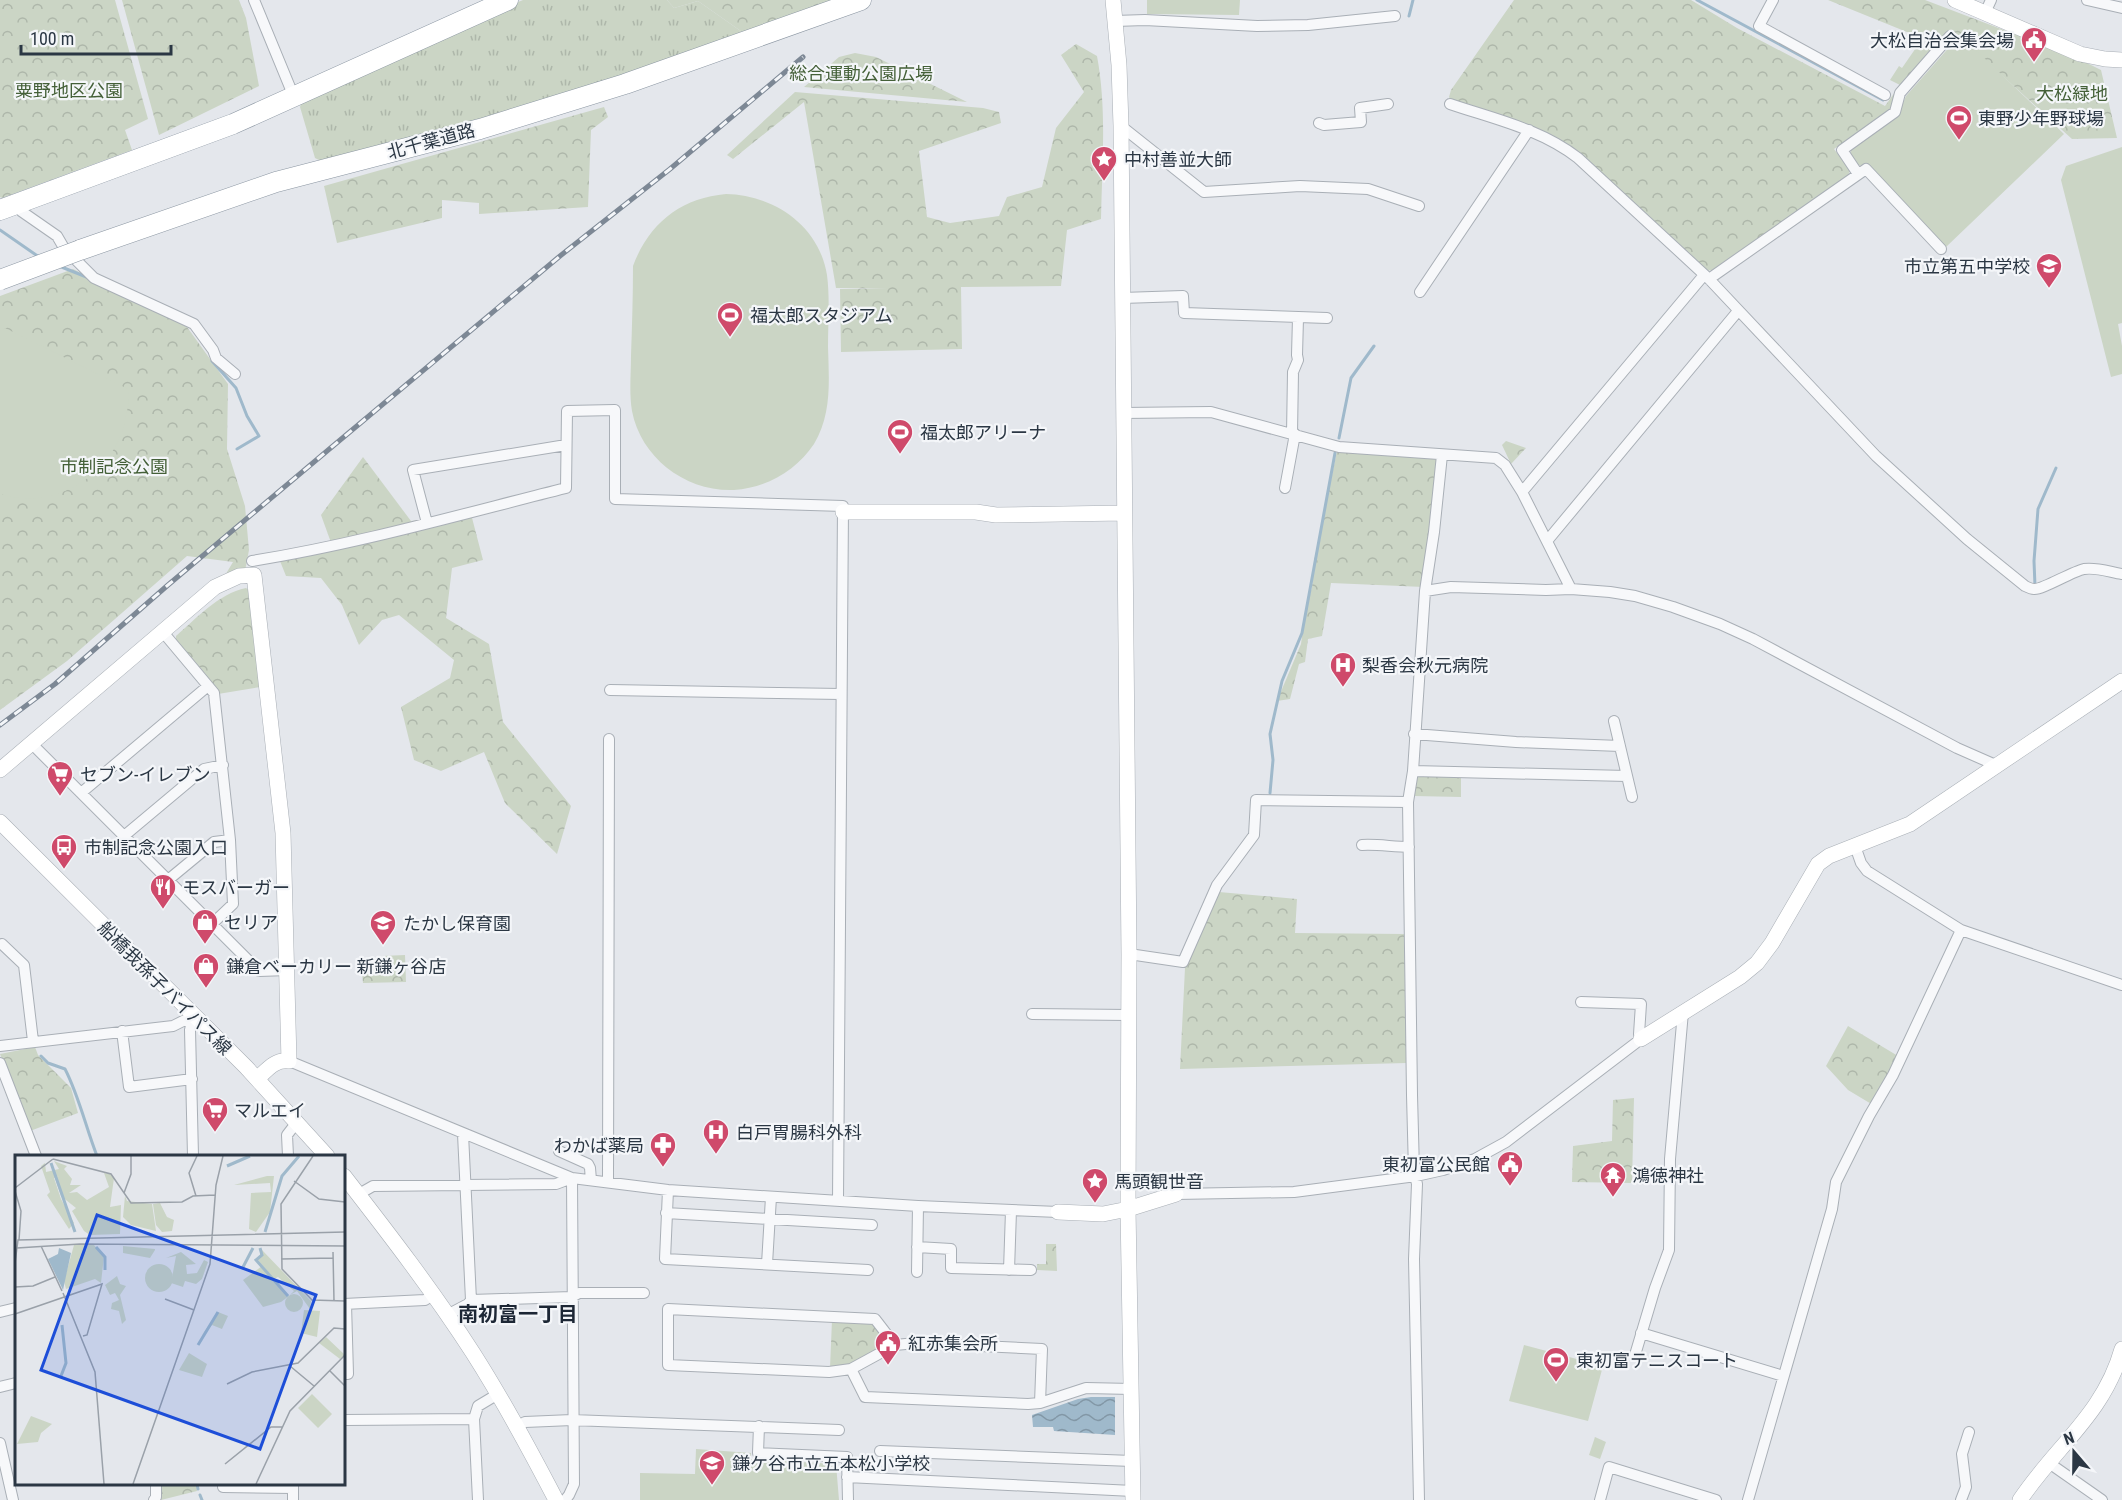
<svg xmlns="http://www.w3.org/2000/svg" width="2122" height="1500" font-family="'Roboto Condensed','Noto Sans JP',sans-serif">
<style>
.grass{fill:url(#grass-tufts)}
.forest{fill:url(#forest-crowns)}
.pitch{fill:#cbd5c5}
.water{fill:url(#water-waves)}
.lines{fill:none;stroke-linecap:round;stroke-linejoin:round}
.stream{stroke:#9fb9cb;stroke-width:3}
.street-casing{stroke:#a9afb6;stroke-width:12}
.secondary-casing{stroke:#a9afb6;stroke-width:16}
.highway-casing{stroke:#8b96a2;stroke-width:21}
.street{stroke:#f7f8fa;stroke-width:10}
.secondary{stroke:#fff;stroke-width:15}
.highway{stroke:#fff;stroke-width:20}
.rail-casing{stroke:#7d8895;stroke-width:5}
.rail{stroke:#f4f6f9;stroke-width:3;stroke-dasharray:9;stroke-linecap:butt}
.highway-bridge-casing{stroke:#8b96a2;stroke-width:21;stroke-linecap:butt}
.highway-bridge{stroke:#fff;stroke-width:20}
.labels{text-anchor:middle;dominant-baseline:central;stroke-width:4.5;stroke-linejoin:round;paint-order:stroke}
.poi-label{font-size:18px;fill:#2b3744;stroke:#f4f6f9;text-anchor:start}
.park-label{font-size:18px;fill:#446038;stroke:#f4f6f9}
.street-label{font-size:18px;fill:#2b3744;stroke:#f4f6f9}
.neighbourhood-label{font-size:20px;font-weight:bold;fill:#1d2735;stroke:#f4f6f9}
.inset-river{fill:none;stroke:#9fb9cb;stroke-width:3}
.inset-road{fill:none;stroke:#9aa1a9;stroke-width:1.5}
.view{fill:#1d4ed8;fill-opacity:0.15;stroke:#1d4ed8;stroke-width:3}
.inset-edge{fill:none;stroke:#2b3744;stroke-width:3}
</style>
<defs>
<pattern id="grass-tufts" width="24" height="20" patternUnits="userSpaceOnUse" patternTransform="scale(1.5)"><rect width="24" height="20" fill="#cbd5c5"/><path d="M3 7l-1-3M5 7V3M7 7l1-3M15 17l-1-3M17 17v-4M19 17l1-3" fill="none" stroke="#aeb7aa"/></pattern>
<pattern id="forest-crowns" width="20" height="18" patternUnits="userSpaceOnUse" patternTransform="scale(1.5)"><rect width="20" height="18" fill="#cbd5c5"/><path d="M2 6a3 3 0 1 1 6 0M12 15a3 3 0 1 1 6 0" fill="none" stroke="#aeb7aa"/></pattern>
<pattern id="water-waves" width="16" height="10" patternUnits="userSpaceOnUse" patternTransform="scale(1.5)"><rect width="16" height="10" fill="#9fb9cb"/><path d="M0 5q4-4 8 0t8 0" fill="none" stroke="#8297a6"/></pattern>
</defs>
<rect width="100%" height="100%" fill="#e4e7ec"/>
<!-- grass -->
<path class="grass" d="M523,0H667L674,8L698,1L745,34L543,101L323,162L315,158L300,107L302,100L409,48Z"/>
<!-- forest -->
<path class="forest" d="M0,0H115L148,119L125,130L132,150L2,198L0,197Z
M122,0H239L246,18L259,86L159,135Z
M667,0H840L745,34L698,1L674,8Z
M1514,0H1691L1737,28L1885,106L1895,92L1890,110L1834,149L1850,170L1848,176L1712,270L1705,271L1560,142L1452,102L1449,97L1451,90Z
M1828,0H1925L2075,57L2101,70L2117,138L2072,139L1952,30L1934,43Z
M1920,42L1933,51L1900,85L1890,80L1899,66L1902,68Z
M1076,44L1097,56C1107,109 1102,165 1101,219L1067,230L1061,286L961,287L962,349L841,352L840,289L887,288H836L804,102L733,159L727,155L795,92L983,108L999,112L1001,123L919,151L927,217L950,223L999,216L1007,197L1042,187L1056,128L1084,92L1061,55Z
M855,53L876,57L967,102L804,87L839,57Z
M604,107L608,117L591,130L588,207L479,214V203L442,200V218L337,243L324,186Z
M73,269L187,327L228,384L227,449L245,506L249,550L245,571L224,577L233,562L187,556L67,661L0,710V296Z
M1506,441L1526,448L1511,464L1502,445Z
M1337,451L1437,459L1424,587L1331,583L1322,636L1308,639L1305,662L1299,664L1290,699L1277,701L1301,644L1305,613L1312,587L1314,561Z
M363,457L411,521L471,514L483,560L452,568L446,618L489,644L503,722L571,806L557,854L505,803L484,752L441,771L414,760L401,707L450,678L454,660L399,615L382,620L359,645L342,605L321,578L286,576L280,561L333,548L321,515Z
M246,588L250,591L260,687L218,694L176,640V636C197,618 218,594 246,588Z
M1420,773L1461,775V797L1414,796V778Z
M1219,892L1297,899L1295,933L1406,934L1407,1063L1180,1069L1185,968Z
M405,955L406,982L363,983L361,963H382V956Z
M1848,1026L1898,1056L1873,1105L1848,1090L1826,1066Z
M35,1047L38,1055L71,1088L78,1113L30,1131L0,1054Z
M1634,1098L1632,1183L1572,1182L1573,1146L1612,1141L1613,1100Z
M1046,1244H1056L1057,1271L1037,1270V1264H1046Z
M832,1320L869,1321L875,1326L887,1342L886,1344L851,1364L830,1368Z
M1595,1437L1606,1442L1600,1459L1589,1455Z
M159,1484H196L197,1491L161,1500Z"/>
<!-- pitch -->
<path class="pitch" d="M1147,0H1240L1239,15L1147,14Z
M1960,35L2064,134L1946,247L1864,166L1857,165L1851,156V148L1897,117L1906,96Z
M2122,147V323L2118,324L2122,346V374L2111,377L2061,180L2066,166Z
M726,194C773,195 819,225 827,275C830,298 828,324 828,347C829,381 832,414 814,444C796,471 766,488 734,490C686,492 641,458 632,411C629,393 631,374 631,356C632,326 633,296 633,266C649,223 681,198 726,194Z
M5,328L128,389C130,398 128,407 126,416C117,473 55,512 0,494V331Z
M1524,1345L1603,1366L1588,1421L1509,1401Z
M696,1449L751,1453V1459L836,1464L839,1500H640V1473L695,1474Z"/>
<!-- water -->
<path class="water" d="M1091,1397H1115V1435L1054,1431L1053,1427H1033L1032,1415L1078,1399Z"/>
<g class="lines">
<!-- stream -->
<path class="stream" d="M1697,0L1883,100
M1409,16L1413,0
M0,230L39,257
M59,266L89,278
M212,361L236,388L247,416L259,436L237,449
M1339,438L1351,378L1374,346
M2035,586L2034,561L2038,509L2056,468
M1270,793L1273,760L1270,734L1282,681L1302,633L1335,453
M41,1056L48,1063L65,1069C79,1096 86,1128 97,1156
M197,1484L198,1489
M200,1495L202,1500"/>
<!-- street casing -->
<g class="street-casing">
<path id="street" d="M254,0L294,97
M1773,0L1759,26L1885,95
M2087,0L2122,8
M1985,13L1991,0
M1115,21L1145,20L1257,26L1308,25L1395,16
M1450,104C1494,119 1541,129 1578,158L1709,279L1876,456L1967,539L2025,586C2027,587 2032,589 2034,589C2042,590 2071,572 2084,569C2096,567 2110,572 2122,574
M1319,123L1324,125L1361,122L1360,108L1388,104
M1121,126L1204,192L1300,186L1368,189L1419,206
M1858,174L1842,150L1895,112L1900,93L1950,36
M21,211L57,236L64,248L94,278L194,324L213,350L216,358L235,374
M1709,279L1866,169L1941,249
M1420,292L1529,130
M1122,298L1183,296L1184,313L1327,318
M1123,413L1211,412L1339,447L1496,458L1505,465L1522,492L1571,589
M1292,434L1293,372L1298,360L1297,355L1298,318
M1285,488L1295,434
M1522,492L1704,275
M427,523L413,470L566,445
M1547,541L1738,311
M252,561C358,544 462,514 566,488L567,411L615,410V499L843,506L838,1201
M1425,591L1451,587L1546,590L1571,589L1610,592L1635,596L1673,607L1720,624L1753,639L1957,748L1998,766
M162,631L214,693L230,840L233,904L212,924
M610,690L841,694
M1614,721L1632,797
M1414,734L1516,742L1620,746
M31,743L259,971L288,970
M1413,771L1627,776
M81,793L208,686
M124,836L204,769L223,765
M1362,845C1378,844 1393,847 1409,847
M1855,846L1861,863L1867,871L1961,930L2122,985
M168,880L214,842L230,840
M2,944L24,965L33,1041
M1129,954L1183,962L1217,885L1254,835L1256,800L1408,802
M1032,1014L1128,1015
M122,1031L129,1087L192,1079
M0,1046L173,1026L193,1016
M289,1061L572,1178L668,1190L918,1206L1058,1212
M0,1063L36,1156
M463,1134L471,1300
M559,1151L588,1164L590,1168L591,1180
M193,1156L190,1030L193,1016
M288,1156L287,1135L297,1122
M608,1182L609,739
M668,1190L665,1259L868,1270
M359,1194L373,1186L556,1184L572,1178L574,1484L569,1495L565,1500
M1176,1194L1294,1192L1416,1176L1443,1170L1475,1159L1506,1142L1641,1039L1639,1034L1641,1004L1581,1002
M666,1213L872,1225
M917,1247L951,1249V1268L1031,1270
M767,1264L771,1197
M1009,1270L1011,1211
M917,1272L918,1206
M344,1304L425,1300L433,1295
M0,1312L16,1308
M447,1315L468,1304L471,1300L572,1297L579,1293H644
M1641,1333L1783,1376
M1635,1355L1655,1288L1669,1250L1670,1159L1683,1012
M851,1369L895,1345
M344,1374H348L346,1304
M0,1387L16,1383
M1040,1403L1042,1349L916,1343L895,1345L875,1319L668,1309V1365L829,1372L851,1369L865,1397L1028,1404L1040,1403L1086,1388L1132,1389
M344,1420L474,1419
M517,1426L525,1422L572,1420L839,1430
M759,1426L758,1453L847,1457L848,1500
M0,1443L13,1500
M880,1451L1132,1461
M2049,1463L2102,1500
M847,1477L1133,1491
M223,1484V1487L293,1488
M293,1484V1500
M154,1500L156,1497V1484
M478,1500L474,1419L478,1406L498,1394
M1419,1500L1414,1259L1417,1184L1414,1171L1412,1095L1408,802L1413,771L1425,591L1434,532L1442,455
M1600,1500L1609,1467L1716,1500
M1748,1500L1832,1209L1836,1182L1869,1116L1893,1075L1961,930
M1961,1500L1966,1487L1962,1454L1969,1432"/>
</g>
<!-- secondary casing -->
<g class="secondary-casing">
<path id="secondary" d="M1113,0L1119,65L1121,126L1129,954L1128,1209L1133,1500
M1955,0L2080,54L2105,59L2122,60
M843,512H976L996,515L1124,513
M0,770L215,587L239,576L254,575L283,833L289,1061C275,1059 267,1070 257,1079
M0,822L246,1067L327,1156
M1641,1039L1740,977L1757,963L1772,943L1818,864L1829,856L1910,824L2122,681
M344,1176C389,1234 433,1291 473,1353C503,1400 530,1450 556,1500
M1058,1212L1103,1214L1128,1209L1176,1194
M2020,1500C2055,1447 2104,1414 2122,1349"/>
</g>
<!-- highway casing -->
<g class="highway-casing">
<path id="highway" d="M0,210L233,124L508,0
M80,250L276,182L480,129L625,84L861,0"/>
</g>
<!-- street -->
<use href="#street" class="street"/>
<!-- secondary -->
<use href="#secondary" class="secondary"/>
<!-- highway -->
<use href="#highway" class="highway"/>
<!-- rail casing -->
<g class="rail-casing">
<path id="rail" d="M0,725L55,684L168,585L327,451L560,256L670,169L803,57"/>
</g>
<!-- rail -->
<use href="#rail" class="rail"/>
<!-- highway-bridge casing -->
<g class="highway-bridge-casing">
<path id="highway-bridge" d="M0,280L80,250"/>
</g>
<!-- highway-bridge -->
<use href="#highway-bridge" class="highway-bridge"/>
</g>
<!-- icons -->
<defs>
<g id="civic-pin" transform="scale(1.35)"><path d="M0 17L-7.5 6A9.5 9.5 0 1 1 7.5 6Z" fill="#cf4a6b" stroke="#f4f6f9"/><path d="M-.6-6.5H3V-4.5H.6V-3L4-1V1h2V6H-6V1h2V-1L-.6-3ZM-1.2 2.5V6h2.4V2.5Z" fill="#fff"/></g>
<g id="stadium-pin" transform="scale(1.35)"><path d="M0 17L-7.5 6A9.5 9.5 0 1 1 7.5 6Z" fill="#cf4a6b" stroke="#f4f6f9"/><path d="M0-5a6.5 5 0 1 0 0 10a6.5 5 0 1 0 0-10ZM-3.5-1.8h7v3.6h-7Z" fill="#fff"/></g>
<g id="sight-pin" transform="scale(1.35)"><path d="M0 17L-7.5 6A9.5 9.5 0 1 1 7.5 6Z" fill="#cf4a6b" stroke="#f4f6f9"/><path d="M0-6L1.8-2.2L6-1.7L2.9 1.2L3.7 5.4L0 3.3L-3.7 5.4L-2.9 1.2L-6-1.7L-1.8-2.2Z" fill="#fff"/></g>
<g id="school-pin" transform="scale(1.35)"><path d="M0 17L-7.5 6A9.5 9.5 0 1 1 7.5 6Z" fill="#cf4a6b" stroke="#f4f6f9"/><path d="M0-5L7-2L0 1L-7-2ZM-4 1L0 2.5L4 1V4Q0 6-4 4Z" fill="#fff"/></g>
<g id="hospital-pin" transform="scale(1.35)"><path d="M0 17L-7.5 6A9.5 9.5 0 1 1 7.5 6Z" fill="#cf4a6b" stroke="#f4f6f9"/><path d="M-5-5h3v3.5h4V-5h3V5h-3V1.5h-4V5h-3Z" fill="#fff"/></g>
<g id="supermarket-pin" transform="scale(1.35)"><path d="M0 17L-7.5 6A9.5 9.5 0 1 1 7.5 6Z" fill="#cf4a6b" stroke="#f4f6f9"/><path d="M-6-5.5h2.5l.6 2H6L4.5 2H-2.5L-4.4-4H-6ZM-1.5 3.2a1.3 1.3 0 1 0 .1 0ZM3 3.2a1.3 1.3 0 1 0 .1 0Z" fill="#fff"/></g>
<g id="bus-pin" transform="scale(1.35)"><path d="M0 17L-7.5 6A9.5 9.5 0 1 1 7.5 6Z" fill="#cf4a6b" stroke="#f4f6f9"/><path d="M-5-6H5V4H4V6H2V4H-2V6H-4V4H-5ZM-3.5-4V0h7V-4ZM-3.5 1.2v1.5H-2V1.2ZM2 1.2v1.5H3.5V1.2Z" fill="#fff"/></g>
<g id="restaurant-pin" transform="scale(1.35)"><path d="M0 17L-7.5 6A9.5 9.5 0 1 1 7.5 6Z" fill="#cf4a6b" stroke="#f4f6f9"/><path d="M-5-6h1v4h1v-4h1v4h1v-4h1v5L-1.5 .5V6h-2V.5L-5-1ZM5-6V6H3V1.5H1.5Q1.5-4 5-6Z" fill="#fff"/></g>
<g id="shop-pin" transform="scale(1.35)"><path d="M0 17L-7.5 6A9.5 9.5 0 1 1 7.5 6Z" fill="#cf4a6b" stroke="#f4f6f9"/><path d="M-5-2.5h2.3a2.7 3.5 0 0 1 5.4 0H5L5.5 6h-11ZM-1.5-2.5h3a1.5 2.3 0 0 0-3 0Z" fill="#fff"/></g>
<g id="pharmacy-pin" transform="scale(1.35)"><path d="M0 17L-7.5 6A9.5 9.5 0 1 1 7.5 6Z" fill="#cf4a6b" stroke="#f4f6f9"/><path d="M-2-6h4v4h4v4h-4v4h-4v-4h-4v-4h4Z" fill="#fff"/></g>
<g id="temple-pin" transform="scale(1.35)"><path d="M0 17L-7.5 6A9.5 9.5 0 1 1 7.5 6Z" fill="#cf4a6b" stroke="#f4f6f9"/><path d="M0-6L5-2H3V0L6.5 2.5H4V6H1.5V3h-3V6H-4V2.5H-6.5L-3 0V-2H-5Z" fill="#fff"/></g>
</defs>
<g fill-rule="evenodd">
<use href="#civic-pin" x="2034" y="40"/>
<use href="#stadium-pin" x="1959" y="118"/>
<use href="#sight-pin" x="1104" y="159"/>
<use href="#school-pin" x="2049" y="266"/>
<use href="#stadium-pin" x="730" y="315"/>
<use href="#stadium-pin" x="900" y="432"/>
<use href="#hospital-pin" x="1343" y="665"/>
<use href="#supermarket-pin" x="60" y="774"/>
<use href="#bus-pin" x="64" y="847"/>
<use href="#restaurant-pin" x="163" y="887"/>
<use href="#shop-pin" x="205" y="922"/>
<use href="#school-pin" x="383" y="923"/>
<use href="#shop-pin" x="206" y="966"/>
<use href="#supermarket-pin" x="215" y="1110"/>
<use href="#hospital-pin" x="716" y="1132"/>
<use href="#pharmacy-pin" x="663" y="1145"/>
<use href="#civic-pin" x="1510" y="1164"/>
<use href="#temple-pin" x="1613" y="1175"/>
<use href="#sight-pin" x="1095" y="1181"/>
<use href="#civic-pin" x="888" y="1343"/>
<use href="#stadium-pin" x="1556" y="1360"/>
<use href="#school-pin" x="712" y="1463"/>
</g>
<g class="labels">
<!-- poi labels -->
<g class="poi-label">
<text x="2014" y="40" text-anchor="end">大松自治会集会場</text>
<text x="1978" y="118">東野少年野球場</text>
<text x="1124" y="159">中村善並大師</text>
<text x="2030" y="266" text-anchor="end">市立第五中学校</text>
<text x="750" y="315">福太郎スタジアム</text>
<text x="920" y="432">福太郎アリーナ</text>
<text x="1362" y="665">梨香会秋元病院</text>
<text x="80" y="774">セブン-イレブン</text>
<text x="84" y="847">市制記念公園入口</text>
<text x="182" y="887">モスバーガー</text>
<text x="224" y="922">セリア</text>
<text x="403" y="923">たかし保育園</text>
<text x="226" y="966">鎌倉ベーカリー 新鎌ヶ谷店</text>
<text x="234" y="1110">マルエイ</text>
<text x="736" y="1132">白戸胃腸科外科</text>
<text x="644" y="1145" text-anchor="end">わかば薬局</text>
<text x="1490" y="1164" text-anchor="end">東初富公民館</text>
<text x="1632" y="1175">鴻徳神社</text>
<text x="1114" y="1181">馬頭観世音</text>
<text x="908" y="1343">紅赤集会所</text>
<text x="1576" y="1360">東初富テニスコート</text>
<text x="732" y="1463">鎌ケ谷市立五本松小学校</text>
</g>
<!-- park labels -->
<g class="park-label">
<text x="861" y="73">総合運動公園広場</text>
<text x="69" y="90">粟野地区公園</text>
<text x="2072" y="93">大松緑地</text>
<text x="114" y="466">市制記念公園</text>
</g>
<!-- street labels -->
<g class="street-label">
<text transform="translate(431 141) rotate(-15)">北千葉道路</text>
<text transform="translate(165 988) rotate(45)">船橋我孫子バイパス線</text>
</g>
<!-- neighbourhood labels -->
<g class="neighbourhood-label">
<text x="518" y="1314">南初富一丁目</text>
</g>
</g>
<!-- overview -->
<g transform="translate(15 1155)">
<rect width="330" height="330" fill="#e4e7ec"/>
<path d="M39,6L52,11L49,14L57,24L55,30H66L54,38L62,37L72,45L94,32L89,18L95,19L99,23L95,52L106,50L105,79L75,80L69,76L57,56L61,53L46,41L40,23L45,21L39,23L46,44L59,68L54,74L32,40L35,37L26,11L30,8L31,17L44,14ZM252,21H259L255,57L241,77L234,74L236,38L256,37L255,28L219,30ZM59,90H79L89,101L86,128L80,124L51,134L49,126ZM108,91L140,94V95L135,103L108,98ZM247,95L296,146L295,154L282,136L275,140L279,136L263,122L259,124L243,105ZM166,97L181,109L171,110L172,119L182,118L189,105L193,107L187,124L181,129L170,126L168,132L156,128L161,101L151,103ZM247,111L274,141L266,147L248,152L228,125ZM102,121L105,129L111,131L105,140L111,165L107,169L104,156L96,154L97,148L104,145L100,138L95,140L90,130ZM203,157L213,161L207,174L197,170L187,180ZM311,182L330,200L325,204L304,188ZM174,198L192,209L187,222L164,215ZM16,261L37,269L26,278L23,287L2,289Z" fill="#cbd5c5"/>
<path d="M145,48L152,62L159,65L157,76L147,77L141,70L138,49Z" fill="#cbd5c5"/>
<path d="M110,41L112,46L137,49L141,76L116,70L108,62ZM61 105a9 9 0 1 1 18 0a9 9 0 1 1-18 0ZM130 123a14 14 0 1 1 28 0a14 14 0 1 1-28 0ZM270 148a9 9 0 1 1 18 0a9 9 0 1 1-18 0ZM289,155L305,156L302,182L286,178ZM297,239L317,259L303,273L283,253Z" fill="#cbd5c5"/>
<path d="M44,93L56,98L48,135L33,104L43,99Z" fill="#9fb9cb"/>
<path class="inset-river" d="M36,8L60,77M212,11L235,1M250,77L267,21L284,1M81,92L90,102V115M245,93L247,100L241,105L273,141M227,114L238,93M183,190L203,157M46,221L51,208L47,170"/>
<path class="inset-road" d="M298,1L266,49L267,114L297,145L330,146M38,4L96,19L116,48L167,47L178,41L200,40M279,26L304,44L330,47M0,33L38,4M0,36L6,56L4,85M109,38L116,19V1M181,41L174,18L182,1M26,91L47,136M2,93L65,89L330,91M318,97L319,146M266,104L318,103M0,108L3,85L330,77M0,132L18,131L40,122M48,138L80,217L89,329M150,144L179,155M0,159L87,129L72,180L68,181M275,211L299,231M315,216L330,231M212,229L237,217L283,208L319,173L330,174M210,309L256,272H267M118,329L195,109L201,30L208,1M241,329L275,256L330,200"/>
<path class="view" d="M82,60L301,140L245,294L26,215Z"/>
<rect width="330" height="330" class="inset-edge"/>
</g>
<!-- north arrow -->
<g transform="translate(2074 1452) rotate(340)" stroke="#f4f6f9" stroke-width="4.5" paint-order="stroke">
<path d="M0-4.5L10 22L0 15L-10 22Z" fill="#2b3744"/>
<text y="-9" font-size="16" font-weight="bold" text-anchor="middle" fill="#2b3744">N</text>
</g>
<!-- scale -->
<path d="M21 45v9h150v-9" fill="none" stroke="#2b3744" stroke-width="3"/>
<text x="30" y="45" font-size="18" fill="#2b3744" stroke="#f4f6f9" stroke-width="4.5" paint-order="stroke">100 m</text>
</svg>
